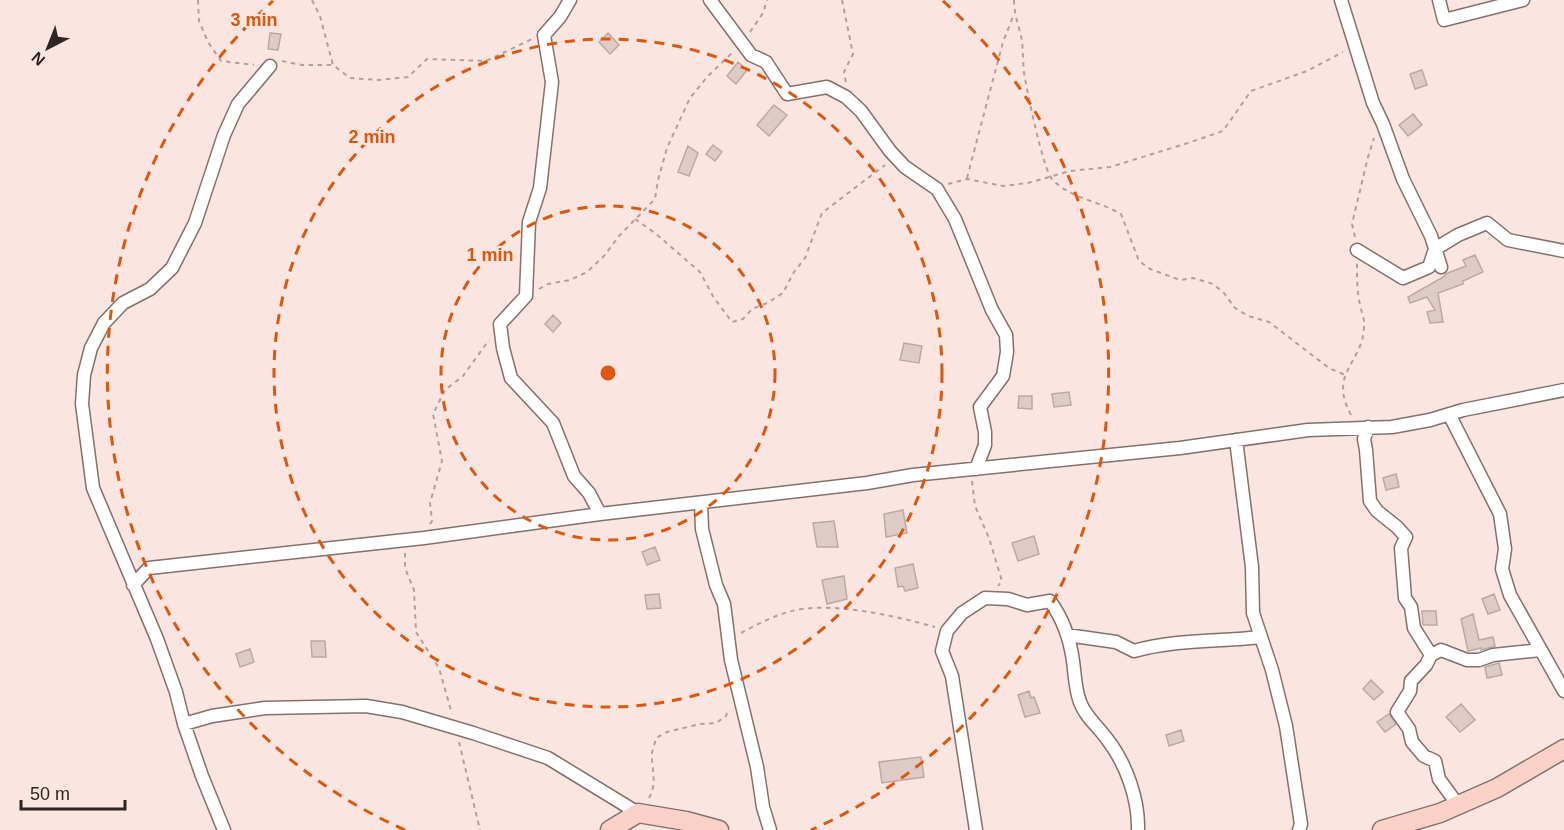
<svg xmlns="http://www.w3.org/2000/svg" width="1564" height="830" font-family="Helvetica,sans-serif">
<style>
.building{fill:#dfcbc6;stroke:#bca9a4;stroke-width:1.5}
.lines{fill:none;stroke-linecap:round;stroke-linejoin:round}
.street-casing{stroke:#83716c;stroke-width:15}
.secondary-casing{stroke:#83716c;stroke-width:21}
.path{stroke:#b1a09c;stroke-width:2;stroke-dasharray:4.5 4.5;stroke-linecap:butt}
.street{stroke:#fff;stroke-width:12}
.secondary{stroke:#f9d1c6;stroke-width:18}
.ring{fill:none;stroke:#df560d;stroke-width:3;stroke-dasharray:10 8}
.centre{fill:#df560d;stroke:#fae5e0;stroke-width:3}
.ring-label{font-size:18px;text-anchor:middle;font-weight:bold;fill:#df560d;stroke:#fae5e0;stroke-width:4.5;stroke-linejoin:round;paint-order:stroke}
</style>
<rect width="100%" height="100%" fill="#fae5e0"/>
<!-- building -->
<path class="building" d="M270,33L281,34L278,50L268,49Z
M608,33L619,45L610,54L599,42Z
M738,62L747,70L736,84L727,76Z
M1422,70L1427,85L1415,89L1410,74Z
M774,105L787,115L769,136L757,125Z
M1413,114L1422,125L1408,136L1399,125Z
M713,145L722,152L715,161L706,154Z
M688,146L698,153L689,176L678,172Z
M1475,255L1483,272L1463,281V284L1438,293L1443,322L1430,323L1427,312L1435,310L1427,297L1410,303L1408,297L1445,276V274L1466,266L1463,260Z
M553,315L561,323L553,332L545,324Z
M904,343L922,346L919,363L900,360Z
M1069,392L1071,405L1054,407L1052,394Z
M1019,396H1032V409L1018,408Z
M1396,474L1399,487L1386,490L1383,478Z
M903,510L907,533L886,537L884,514Z
M834,521L838,547H817L813,523Z
M1034,536L1039,554L1018,561L1012,543Z
M655,547L660,560L647,565L642,552Z
M913,564L918,588L905,591L903,586L898,587L895,568Z
M844,576L847,599L827,604L822,580Z
M659,594L661,608L647,609L645,595Z
M1494,594L1500,610L1488,614L1482,599Z
M1422,611H1436L1437,625H1423Z
M1473,614L1479,640L1493,637L1495,646L1481,650V648L1468,651L1461,619Z
M311,641H325L326,657H312Z
M250,649L254,662L240,667L236,654Z
M1499,663L1502,675L1487,678L1485,667Z
M1371,680L1383,692L1374,700L1363,689Z
M1029,691L1031,698L1034,697L1040,713L1025,717L1018,695Z
M1461,704L1475,720L1460,732L1446,717Z
M1389,714L1396,724L1385,732L1377,722Z
M1181,730L1184,741L1169,746L1166,735Z
M921,757L924,777L882,783L879,762Z"/>
<g class="lines">
<!-- street casing -->
<g class="street-casing">
<path id="street" d="M570,0L560,17L544,35L552,82L540,188L529,222L526,296L500,324L503,348L511,378L553,423L574,476L589,493L600,514L867,483L913,475L1180,448L1308,430L1392,427L1430,420L1463,410L1564,390
M710,0L751,55L766,62L787,94L827,87L846,97L861,111L890,151L905,167L937,189L955,219L992,310L1006,335L1007,352L1003,376L980,407L985,432V445L976,469
M1341,0L1373,103L1383,124L1403,179L1431,236L1441,267
M1439,0L1444,20L1523,0
M1357,250L1403,278L1429,267L1435,249L1458,235L1487,223L1508,240L1564,251
M1449,414L1500,514L1505,549L1502,569L1510,595L1564,691
M1368,427L1364,439L1366,450L1370,501L1377,511L1397,527L1406,537L1401,548L1405,598L1411,607L1414,628L1431,655L1426,665L1411,681L1410,691L1397,712L1409,729L1412,742L1424,756L1435,761L1439,779L1458,805
M1236,440L1252,567L1253,613L1272,670L1286,726L1301,824L1299,830
M701,503L702,529L716,585L724,604L731,660L757,767L763,807L770,830
M133,585L149,568L424,538L600,514
M1067,635L1116,642L1134,651C1176,639 1218,642 1261,637
M1431,655L1441,650L1467,660H1479L1493,655L1541,650
M184,724L212,716L265,708L366,706L402,712L473,733L548,758L638,813
M224,830L202,776L184,724L176,692L157,639L93,488L82,404L84,375L91,348L104,323L123,303L150,289L172,268L195,223L224,135L238,104L270,66
M976,830L952,676L942,651L947,631L962,613L985,598L1008,599L1027,605L1050,601C1063,619 1070,639 1073,661C1075,675 1075,689 1080,702C1086,718 1098,726 1107,739C1126,763 1139,800 1138,830"/>
</g>
<!-- secondary casing -->
<g class="secondary-casing">
<path id="secondary" d="M610,830L638,813L686,821L719,830
M1382,830L1440,813L1497,788L1564,749"/>
</g>
<!-- path -->
<path class="path" d="M198,0L199,21L208,42L221,61L254,65
M312,0L320,16L333,65L350,78L378,80L408,77L427,59L486,61L532,39
M842,0L853,54L844,72L846,83
M1014,0C1014,14 1019,27 1022,40C1023,51 1023,62 1024,73C1027,91 1043,169 1052,179C1069,198 1099,201 1121,214L1139,261L1150,269L1180,280L1193,278L1213,284L1224,293L1235,308L1248,316L1269,322L1329,368L1345,375
M750,32L763,13L767,0
M282,61L302,65H333
M967,178L1003,42L1014,14
M948,184L967,179L1003,186L1028,183L1070,171L1110,167L1188,143L1223,131L1251,91L1307,71L1343,52
M635,219L655,233L700,272L714,298L732,322L743,319L752,309L767,303L783,293L794,272L805,258L822,213L885,165
M1355,237L1352,224L1368,157L1374,138
M539,289L548,284L570,280L587,272L604,256L619,236L655,199L658,180L667,148L690,98L708,76L733,52
M1351,415C1328,373 1362,364 1364,328C1365,319 1362,314 1360,305C1357,292 1357,277 1357,263
M972,481L975,506L989,538L1002,581L998,586
M430,524L432,521L430,503L442,461L433,414L445,390L463,376L489,340
M405,553V568L414,590L416,632L439,668L452,714
M741,633C756,625 771,617 788,612C829,600 895,616 935,627
M459,742L480,830
M649,798C658,782 651,769 652,753C653,748 655,743 656,738L667,732L700,724L716,723L726,716L728,709"/>
<!-- street -->
<use href="#street" class="street"/>
<!-- secondary -->
<use href="#secondary" class="secondary"/>
</g>
<!-- distance rings -->
<g class="ring">
<circle cx="608" cy="373" r="167"/>
<circle cx="608" cy="373" r="334"/>
<path d="M405 830A500 500 0 0 1 273 1M943 1A500 500 0 0 1 811 830"/>
</g>
<circle cx="608" cy="373" r="9" class="centre"/>
<g class="ring-label">
<text x="254" y="26">3 min</text>
<text x="372" y="143">2 min</text>
<text x="490" y="261">1 min</text>
</g>
<!-- north arrow -->
<g transform="translate(48 48) rotate(222)" stroke="#fae5e0" stroke-width="4.5" paint-order="stroke">
<path d="M0-4.5L10 22L0 15L-10 22Z" fill="#2d2523"/>
<text y="-9" font-size="16" font-weight="bold" text-anchor="middle" fill="#2d2523">N</text>
</g>
<!-- scale -->
<path d="M21 800v9h104v-9" fill="none" stroke="#2d2523" stroke-width="3"/>
<text x="30" y="800" font-size="18" fill="#2d2523" stroke="#fae5e0" stroke-width="4.5" paint-order="stroke">50 m</text>
</svg>
